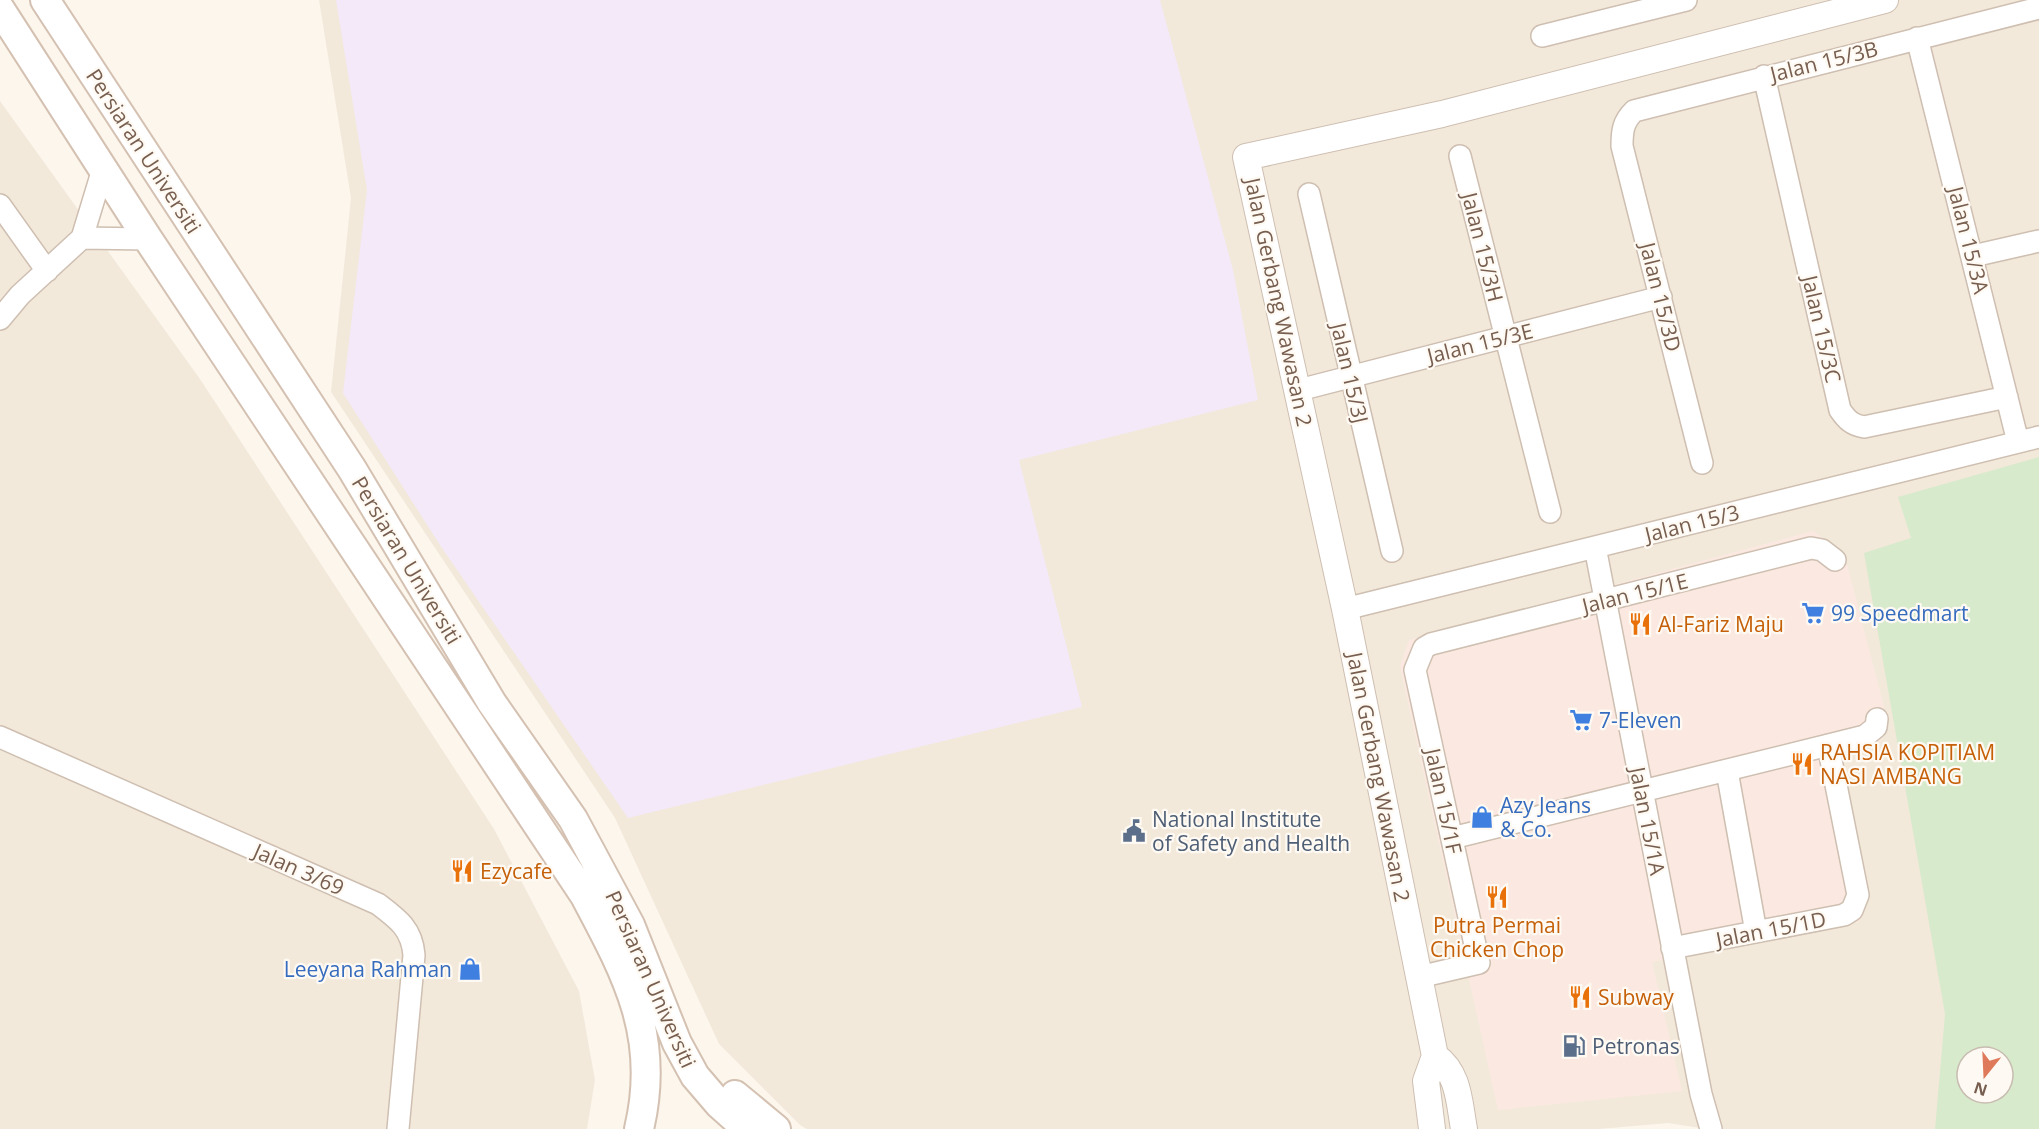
<svg xmlns="http://www.w3.org/2000/svg" width="2039" height="1129" font-family="'Open Sans',sans-serif">
<style>
.residential{fill:#f3e9db;fill-rule:evenodd}
.commercial{fill:#fbe9e1}
.education{fill:#f3e9f9}
.green{fill:#d7eacb;fill-rule:evenodd}
.lines{fill:none;stroke-linecap:round;stroke-linejoin:round}
.minor-casing{stroke:#cebfb1;stroke-width:24}
.tertiary-casing{stroke:#cebfb1;stroke-width:28}
.secondary-casing{stroke:#d4c1b2;stroke-width:32}
.minor{stroke:#fff;stroke-width:21}
.tertiary{stroke:#fff;stroke-width:26}
.secondary{stroke:#fff;stroke-width:28}
.labels{text-anchor:middle;dominant-baseline:central;stroke-width:4.5;stroke-linejoin:round;paint-order:stroke}
.street-label{font-size:21px;fill:#775e4f;stroke:#fefaf3}
.shop-label{font-size:21px;fill:#366cbe;stroke:#fefaf3;text-anchor:start}
.food-label{font-size:21px;fill:#c56008;stroke:#fefaf3;text-anchor:start}
.service-label{font-size:21px;fill:#4e5e75;stroke:#fefaf3;text-anchor:start}
</style>
<rect width="100%" height="100%" fill="#fcf6ec"/>
<!-- residential -->
<path class="residential" d="M319,0H2039V1129H1706L1668,1123L1599,1129H807L800,1125L719,1044L615,818L331,392L351,198ZM1967,1057H2003V1093H1967Z
M0,101L200,379L494,829L579,991L595,1080L587,1129H0Z"/>
<!-- commercial -->
<path class="commercial" d="M1813,531L1844,553L1886,715L1880,743L1841,753L1870,897L1859,922L1652,962L1682,1091L1498,1110L1400,666L1409,640Z"/>
<!-- education -->
<path class="education" d="M336,0H1160L1233,270L1258,400L1019,460L1082,707L628,818L440,545L343,393L367,190Z"/>
<!-- green -->
<path class="green" d="M2039,457V1129H1935L1945,1014L1864,553L1911,538L1898,497ZM1967,1057H2003V1093H1967Z"/>
<g class="lines">
<!-- minor casing -->
<g class="minor-casing">
<path id="minor" d="M1542,36L1686,0
M1917,38L2018,442
M1764,76L1840,410C1847,420 1852,425 1864,427L2007,397
M1460,156L1550,512
M1309,194L1392,551
M0,205L47,271
M82,238L148,239
M1973,256L2039,241
M0,319L20,295L82,238L103,169
M1299,390L1661,297
M1702,463L1622,146C1622,131 1623,122 1634,111L2039,8
M1595,547L1701,1094L1711,1129
M1345,609L2039,437
M0,737L378,904C398,919 412,929 414,955L398,1129
M1727,771L1756,932
M1452,838L1865,736L1876,727L1877,719
M1672,948L1844,915L1852,910L1858,895L1828,745
M1419,977L1479,963L1415,670L1424,648L1431,644L1811,548L1822,550L1835,560"/>
</g>
<!-- tertiary casing -->
<g class="tertiary-casing">
<path id="tertiary" d="M1435,1056C1459,1073 1459,1101 1464,1129
M1432,1129L1426,1081L1435,1056L1345,609L1246,157L1442,114L1885,0"/>
</g>
<!-- secondary casing -->
<g class="secondary-casing">
<path id="secondary" d="M45,0L352,469L492,703L573,819L630,925L677,1043L695,1076L719,1104L747,1129
M0,9L148,239L585,896C627,975 661,1037 639,1129
M735,1095L776,1129"/>
</g>
<!-- minor -->
<use href="#minor" class="minor"/>
<!-- tertiary -->
<use href="#tertiary" class="tertiary"/>
<!-- secondary -->
<use href="#secondary" class="secondary"/>
</g>
<!-- icons -->
<defs>
<g id="supermarket-bare" transform="scale(1.8)"><path d="M-6-5.5h2.5l.6 2H6L4.5 2H-2.5L-4.4-4H-6ZM-1.5 3.2a1.3 1.3 0 1 0 .1 0ZM3 3.2a1.3 1.3 0 1 0 .1 0Z" fill="#3f7fe0" stroke="#fefaf3" stroke-width="2.5" paint-order="stroke"/></g>
<g id="restaurant-bare" transform="scale(1.8)"><path d="M-5-6h1v4h1v-4h1v4h1v-4h1v5L-1.5 .5V6h-2V.5L-5-1ZM5-6V6H3V1.5H1.5Q1.5-4 5-6Z" fill="#e8710a" stroke="#fefaf3" stroke-width="2.5" paint-order="stroke"/></g>
<g id="shop-bare" transform="scale(1.8)"><path d="M-5-2.5h2.3a2.7 3.5 0 0 1 5.4 0H5L5.5 6h-11ZM-1.5-2.5h3a1.5 2.3 0 0 0-3 0Z" fill="#3f7fe0" stroke="#fefaf3" stroke-width="2.5" paint-order="stroke"/></g>
<g id="civic-bare" transform="scale(1.8)"><path d="M-.6-6.5H3V-4.5H.6V-3L4-1V1h2V6H-6V1h2V-1L-.6-3ZM-1.2 2.5V6h2.4V2.5Z" fill="#5c6f8a" stroke="#fefaf3" stroke-width="2.5" paint-order="stroke"/></g>
<g id="fuel-bare" transform="scale(1.8)"><path d="M-5.5-6h7V0h2V4h1.3V-2.5L3-4.5l.8-.8L6-3V5H2.5V1h-1V6h-7ZM-4.2-4.7v3.2H.2V-4.7Z" fill="#5c6f8a" stroke="#fefaf3" stroke-width="2.5" paint-order="stroke"/></g>
</defs>
<g fill-rule="evenodd">
<use href="#supermarket-bare" x="1813" y="613"/>
<use href="#restaurant-bare" x="1640" y="624"/>
<use href="#supermarket-bare" x="1581" y="720"/>
<use href="#restaurant-bare" x="1802" y="764"/>
<use href="#shop-bare" x="1482" y="817"/>
<use href="#civic-bare" x="1134" y="831"/>
<use href="#restaurant-bare" x="462" y="871"/>
<use href="#restaurant-bare" x="1497" y="897"/>
<use href="#shop-bare" x="470" y="969"/>
<use href="#restaurant-bare" x="1580" y="997"/>
<use href="#fuel-bare" x="1574" y="1046"/>
</g>
<g class="labels">
<!-- street labels -->
<g class="street-label">
<text transform="translate(1824 61) rotate(-14)">Jalan 15/3B</text>
<text transform="translate(144 151) rotate(57)">Persiaran Universiti</text>
<text transform="translate(1969 240) rotate(76)">Jalan 15/3A</text>
<text transform="translate(1483 247) rotate(76)">Jalan 15/3H</text>
<text transform="translate(1661 297) rotate(76)">Jalan 15/3D</text>
<text transform="translate(1279 302) rotate(78)">Jalan Gerbang Wawasan 2</text>
<text transform="translate(1822 329) rotate(77)">Jalan 15/3C</text>
<text transform="translate(1480 343) rotate(-14)">Jalan 15/3E</text>
<text transform="translate(1350 373) rotate(77)">Jalan 15/3J</text>
<text transform="translate(1692 523) rotate(-14)">Jalan 15/3</text>
<text transform="translate(407 560) rotate(59)">Persiaran Universiti</text>
<text transform="translate(1635 593) rotate(-14)">Jalan 15/1E</text>
<text transform="translate(1379 777) rotate(79)">Jalan Gerbang Wawasan 2</text>
<text transform="translate(1444 801) rotate(78)">Jalan 15/1F</text>
<text transform="translate(1648 821) rotate(79)">Jalan 15/1A</text>
<text transform="translate(299 869) rotate(24)">Jalan 3/69</text>
<text transform="translate(1771 929) rotate(-11)">Jalan 15/1D</text>
<text transform="translate(651 979) rotate(66)">Persiaran Universiti</text>
</g>
<!-- shop labels -->
<g class="shop-label">
<text x="1831" y="613">99 Speedmart</text>
<text x="1599" y="720">7-Eleven</text>
<text x="1500" y="805">Azy Jeans<tspan x="1500" dy="24">&amp; Co.</tspan></text>
<text x="452" y="969" text-anchor="end">Leeyana Rahman</text>
</g>
<!-- food labels -->
<g class="food-label">
<text x="1658" y="624">Al-Fariz Maju</text>
<text x="1820" y="752">RAHSIA KOPITIAM<tspan x="1820" dy="24">NASI AMBANG</tspan></text>
<text x="480" y="871">Ezycafe</text>
<text x="1497" y="925" text-anchor="middle">Putra Permai<tspan x="1497" dy="24">Chicken Chop</tspan></text>
<text x="1598" y="997">Subway</text>
</g>
<!-- service labels -->
<g class="service-label">
<text x="1152" y="819">National Institute<tspan x="1152" dy="24">of Safety and Health</tspan></text>
<text x="1592" y="1046">Petronas</text>
</g>
</g>
<!-- north arrow -->
<g transform="translate(1985 1075) rotate(198)"><circle r="28" fill="#fefaf3" stroke="#c8bcb1" stroke-width="1.5"/>
<path d="M0-4.5L10 22L0 15L-10 22Z" fill="#de7a59"/>
<text y="-9" font-size="16" font-weight="bold" text-anchor="middle" fill="#775e4f">N</text>
</g>
</svg>
